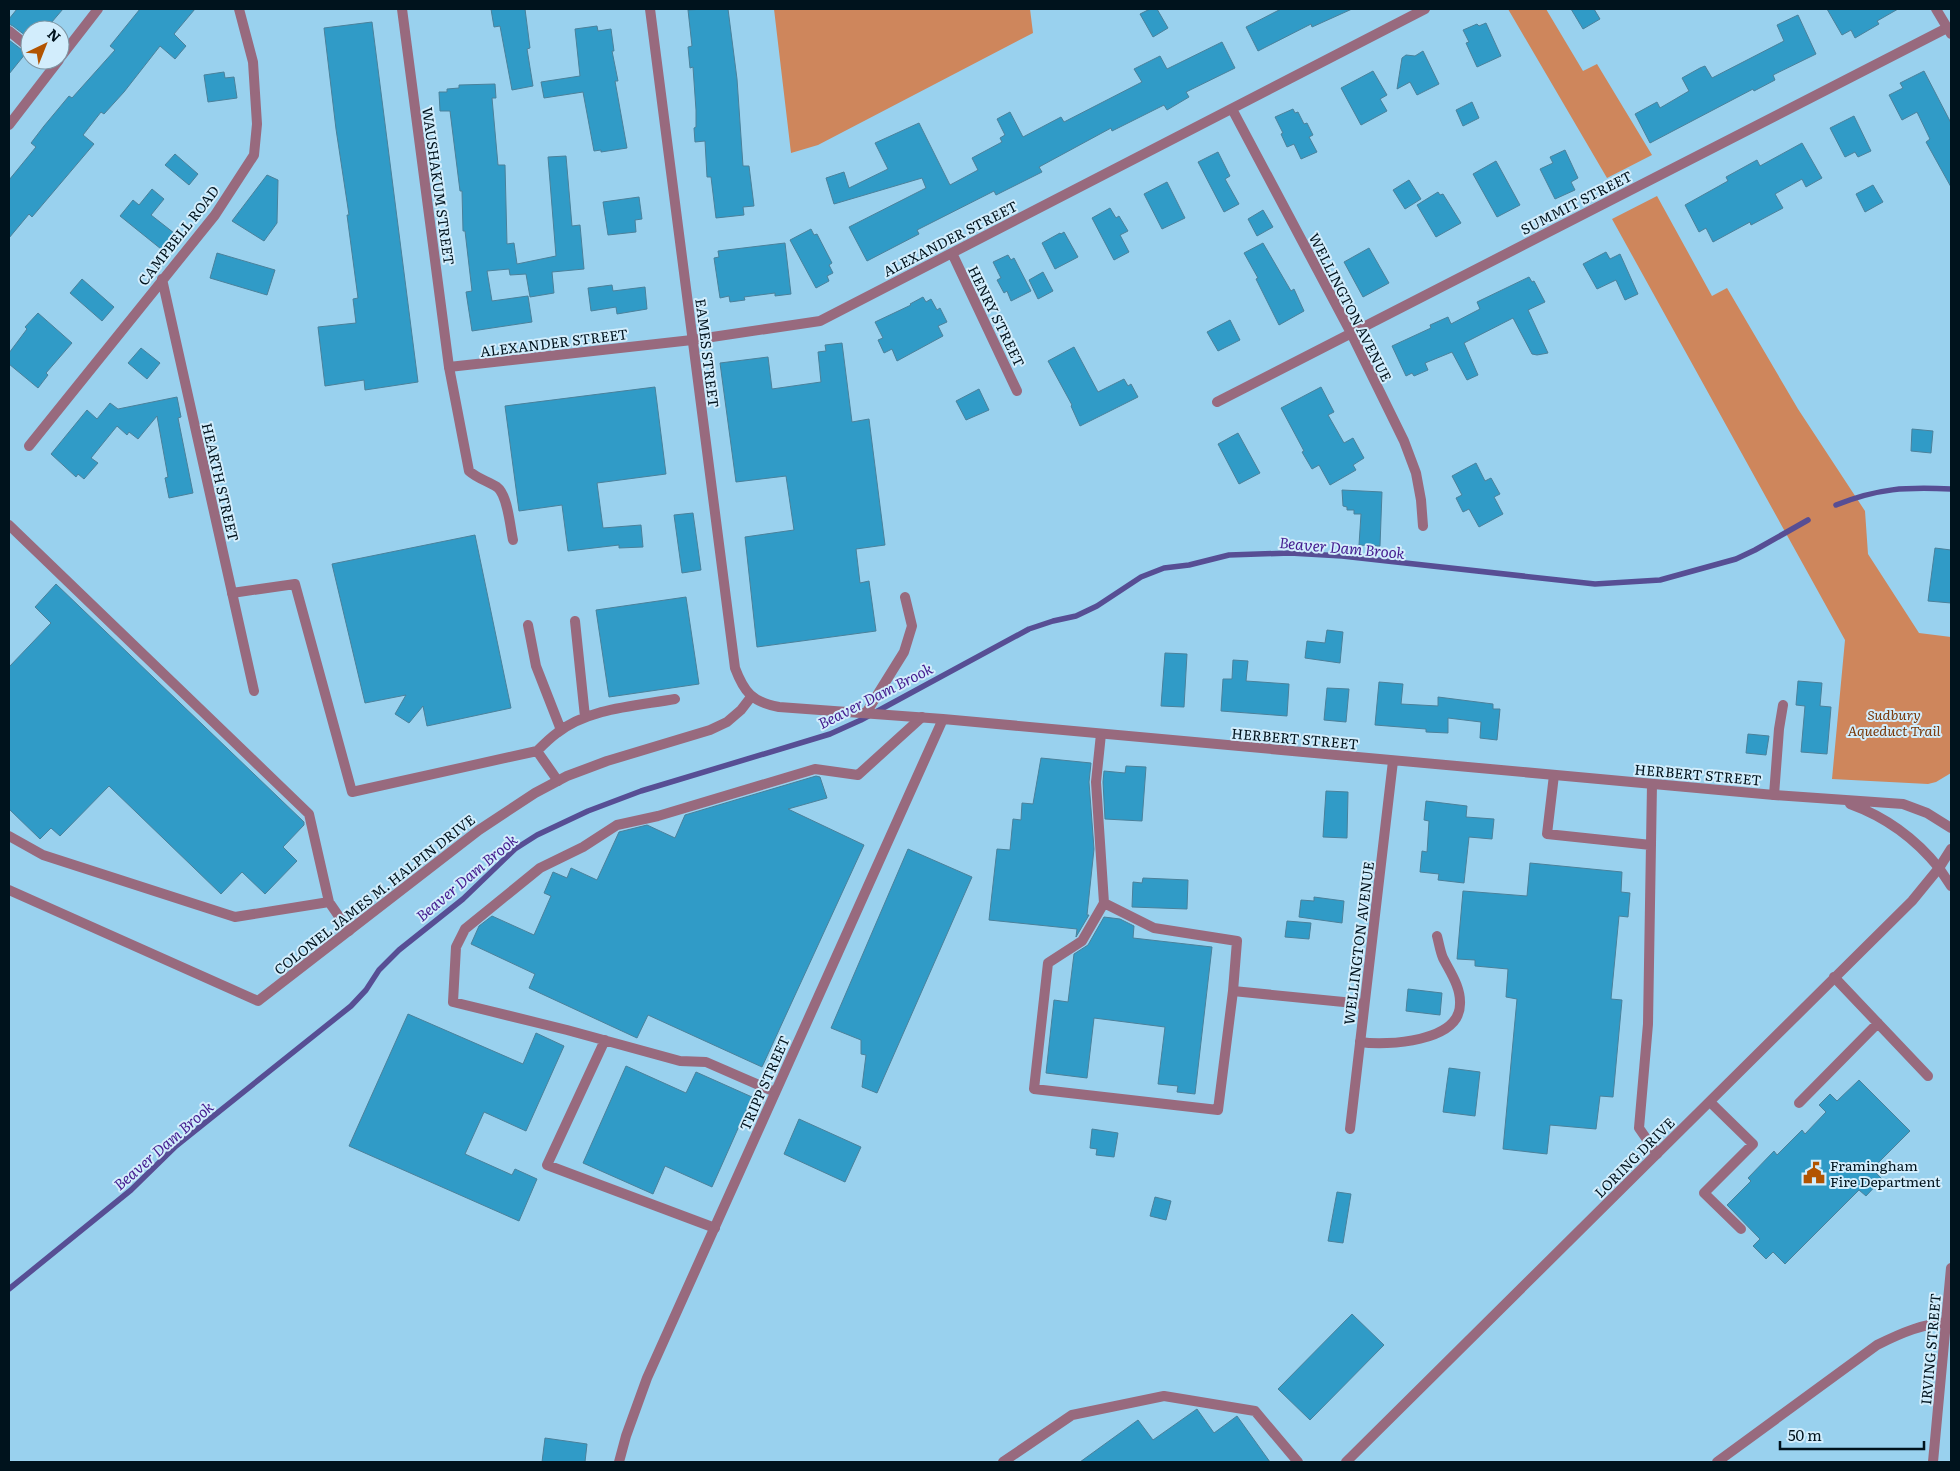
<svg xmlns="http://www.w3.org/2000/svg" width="1960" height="1471" font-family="Literata,serif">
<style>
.green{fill:#ce865c}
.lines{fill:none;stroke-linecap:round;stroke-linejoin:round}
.stream{stroke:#574e94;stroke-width:5.5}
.building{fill:#309bc7;stroke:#4a819b}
.service{stroke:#986a7e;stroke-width:10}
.minor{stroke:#986a7e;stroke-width:10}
.tertiary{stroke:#986a7e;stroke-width:10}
.labels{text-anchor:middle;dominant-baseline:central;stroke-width:4;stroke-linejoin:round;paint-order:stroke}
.street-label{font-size:14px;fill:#00131d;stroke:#d2edfc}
.park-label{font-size:14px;font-style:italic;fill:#79390a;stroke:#d2edfc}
.poi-label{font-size:14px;fill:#00131d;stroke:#d2edfc;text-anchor:start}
.water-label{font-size:15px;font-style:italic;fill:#431a8e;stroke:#d2edfc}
</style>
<rect width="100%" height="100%" fill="#99d1ee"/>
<!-- green -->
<path class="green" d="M774,9H1030L1033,33L818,145L791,153Z
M1508,9H1546L1583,71L1597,64L1652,155L1607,178Z
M1657,196L1712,296L1727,288L1798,409L1865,511L1868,554L1919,633L1951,637V773L1936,782L1928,784L1832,779L1845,640L1612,219Z"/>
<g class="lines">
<!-- stream -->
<path class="stream" d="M1836,505C1879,488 1905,487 1951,489
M9,1289L131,1190L176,1146L351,1006L366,990L379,970L399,950L463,899L515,849L537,835L588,811L641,791L830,734L861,720L1029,629L1053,621L1076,616L1097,606L1141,577L1164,568L1189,565L1229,555L1290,553L1342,556L1595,584L1660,580L1736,559L1755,550L1808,520"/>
</g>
<!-- building -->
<path class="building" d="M17,9H63L45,30H30V39L13,26L9,24V19Z
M140,9H195L174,34L186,46L175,59L160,46L124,92L104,114L101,112L83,135L94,144L32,217L29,214L9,238V180L36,147L31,143L44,126L69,96L72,98L115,50L110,46Z
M491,9H525L530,48L527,49L533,86L512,90L500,26L494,27Z
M704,9H728L737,79L743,166H749L754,206L743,207L744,215L716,218L711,177H707L705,141L695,142L694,128L696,127V110L693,67L690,68L688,47L692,46L688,10Z
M1150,9H1157L1168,28L1153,37L1140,14Z
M1281,9H1352L1312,27L1311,24L1258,51L1246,27Z
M1571,9H1594L1600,19L1583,29Z
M1827,9H1898L1877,21L1879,24L1855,38L1851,30L1842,35Z
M1798,15L1816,54L1773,75L1775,80L1754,91L1753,89L1650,143L1635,114L1657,102L1660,108L1689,91L1682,78L1700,68L1705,66L1712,78L1784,41L1777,25Z
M372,22L418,382L365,390L364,380L325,386L318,327L356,323L353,299L358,298L347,215H349L336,129L324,28Z
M1486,23L1501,56L1477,67L1466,43L1469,42L1463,30L1477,24L1479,26Z
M597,26L598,31L611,29L614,51H612L618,81H615L627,148L601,152V150L594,151L583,92L544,98L541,82L580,76L575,29Z
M9,40L26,53L9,74Z
M1222,42L1235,68L1186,92L1189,97L1167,110L1164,105L1112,131L1111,128L1039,167L1042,172L996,195L994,191L917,230L919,234L867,261L849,227L926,188L922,178L834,204L826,178L844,172L849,188L888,169L875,143L919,123L950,185L978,170L972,158L1002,142L1000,138L1005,135L997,119L1010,112L1023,137L1061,117L1064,122L1142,82L1134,69L1160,56L1167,69Z
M1423,51L1439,84L1417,95L1410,82L1397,89L1402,58L1406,55L1415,56Z
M1373,71L1387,95L1380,99L1387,111L1361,125L1341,88Z
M1924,71L1951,123V187L1926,142L1930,139L1917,112L1902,120L1889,95L1903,88L1900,83Z
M224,72L225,78L234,77L237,98L208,102L204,75Z
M495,84L496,98H492L498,165H505L507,244L514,243L517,264L556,256L548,157L566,156L572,226L580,225L584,269L552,272L554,293L530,297L526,274L510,275L509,269L487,271L492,301L528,296L532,322L472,331L466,292L472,291L465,231H463L462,191H460L450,111H440L439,92H447V89L459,88V85Z
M1472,102L1479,118L1463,126L1456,110Z
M1293,109L1295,113L1298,112L1304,124L1307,123L1313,135L1309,137L1317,152L1301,159L1294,144L1287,147L1281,134L1283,133L1275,117Z
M1854,116L1871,151L1858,157L1855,152L1845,157L1830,128Z
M1802,143L1822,178L1806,187L1802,179L1775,194L1783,208L1751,225L1750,222L1713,242L1706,228L1699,232L1685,205L1728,181L1726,177L1757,160L1760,166Z
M1565,150L1578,178L1571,182L1575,190L1555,199L1540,169L1553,163L1550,157Z
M1218,152L1230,176L1225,179L1239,204L1224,212L1198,162Z
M175,154L198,174L189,185L165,165Z
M1496,161L1520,205L1497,217L1473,174Z
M267,175L278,180L277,223L264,241L232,221Z
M1409,180L1421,199L1405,209L1393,190Z
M1167,182L1185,218L1162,229L1144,194Z
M1873,185L1883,202L1865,212L1856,194Z
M152,189L164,199L151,215L174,233L161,249L120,216L133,200L139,205Z
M1438,192L1440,195L1443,194L1461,223L1436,237L1417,205Z
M639,197L642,219L635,220L636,232L608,235L603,202Z
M1110,208L1116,218L1119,216L1128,231L1120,235L1129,252L1114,260L1092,218Z
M1263,210L1273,227L1257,236L1248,219Z
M811,229L814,235L817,234L832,263L829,265L833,273L827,276L829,281L816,288L790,240Z
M1064,232L1078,257L1055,269L1042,243L1060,233L1061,234Z
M785,243L791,294L775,296V293L744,297L745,300L730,302L729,296L720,298L714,258L719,257L718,251Z
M1263,243L1291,291L1294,289L1304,311L1279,325L1256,279L1258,278L1244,253Z
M1369,248L1389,283L1363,297L1344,262Z
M1606,252L1610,259L1620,254L1638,294L1625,300L1616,280L1597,289L1583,264Z
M217,253L275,270L267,295L210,278Z
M1008,255L1011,260L1014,258L1031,291L1011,301L1007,291L1004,293L997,280L1001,278L993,262Z
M1043,272L1053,291L1038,299L1029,280Z
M1529,277L1532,282L1534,281L1545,302L1528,310L1548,353L1537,355L1532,354L1513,318L1464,343L1478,375L1467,380L1452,352L1425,363L1428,370L1414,376L1412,373L1406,376L1392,346L1431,328L1430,325L1448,317L1451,324L1480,309L1477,302Z
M82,279L114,307L102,321L70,293Z
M612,285L613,291L645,287L647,309L617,314L616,307L591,311L588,288Z
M923,297L926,302L931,299L937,310L940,308L947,322L938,326L943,336L897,361L892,349L884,353L878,340L883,338L875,322L911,305L910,304Z
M38,313L72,343L46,373L48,375L38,388L9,364V353L27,329L25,327Z
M1230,320L1240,340L1218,351L1207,332Z
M842,343L852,422L869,419L885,545L856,549L860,583L869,581L876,631L757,647L745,537L794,530L786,476L736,482L720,363L768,357L772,389L821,382L818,352L826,351L825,345Z
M1074,347L1098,392L1124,379L1128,386L1131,384L1138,397L1080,426L1071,406L1072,405L1048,361Z
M141,348L160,363L147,379L128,363Z
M655,387L666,474L597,483L603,528L641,525L643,547L619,548V545L568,551L562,505L519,511L505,406Z
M1321,387L1334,412L1328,415L1344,443L1353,438L1364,458L1353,465L1356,470L1330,485L1319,465L1312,469L1302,452L1304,451L1281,408Z
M979,389L989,410L966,420L956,401Z
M177,397L181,417L178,418L193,493L169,498L165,478L168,477L157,416L138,439L129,432L127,435L117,426L91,458L98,463L84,479L78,474L76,477L51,454L87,410L97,419L110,403L118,409Z
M1912,429L1933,431L1931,453L1911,451Z
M1238,433L1260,473L1239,484L1218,444Z
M1476,463L1485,481L1491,478L1500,494L1494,497L1503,514L1479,527L1469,509L1463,512L1456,498L1462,495L1452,476Z
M1342,490L1382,492L1380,546L1359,545L1361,514H1354V510H1347V507L1343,506Z
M693,513L701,570L682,573L674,515Z
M475,535L511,708L427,726L423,706L409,723L395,714L406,695L365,703L332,564Z
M1935,548L1951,550V603L1928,601Z
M56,584L304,822V825L283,847L297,861L265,894L242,872L221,894L109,786L60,836L51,828L40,839L9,809V667L51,623L35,607Z
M686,597L699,684L609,697L596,610Z
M1327,630L1343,632L1340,663L1305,658L1307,641L1325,643Z
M1165,653L1187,654L1184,707L1161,706Z
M1233,660L1248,661L1246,681L1289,684L1287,716L1221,711L1223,679H1232Z
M1798,681L1822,683L1820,706L1831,707L1827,754L1801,752L1805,706L1796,705Z
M1379,682L1403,684L1401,704L1438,706V697L1493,704V709H1500L1497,740L1480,738L1481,722L1448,718V733L1426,732V729L1375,725Z
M1327,688L1349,689L1346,722L1324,720Z
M1748,734L1769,736L1766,755L1746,753Z
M1041,758L1091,763L1089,782L1094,849L1087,915H1089L1076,937L1077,929L989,920L997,849L1010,850L1013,819L1021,820L1022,803L1033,804Z
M1126,766L1146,767L1142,821L1105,819L1103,782L1104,771L1125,773Z
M816,776L820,777L827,798L788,809L864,845L762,1067L648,1015L637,1038L529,988L535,974L471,944L479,926L492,916L534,935L551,896L544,893L553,872L567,878L571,868L597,880L619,832L647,825L675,838L685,815Z
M1326,791L1348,792L1347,838L1323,837Z
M1426,801L1467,806L1466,817L1494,819L1492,839L1469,837L1464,883L1438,880L1439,874L1420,872L1422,851L1427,852L1429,821L1424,820Z
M908,849L972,877L877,1093L862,1087L866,1055L861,1054V1040L831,1028Z
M1530,863L1622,872L1621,892L1630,893L1628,917L1619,916L1611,999L1622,1000L1613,1097L1600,1096L1596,1129L1550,1125L1547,1154L1503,1149L1517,999L1506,997L1508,969L1475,966V960L1457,959L1463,891L1527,896Z
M1143,878L1188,880L1187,909L1132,907L1133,882L1142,883Z
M1314,897L1344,901L1342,923L1299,917L1301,900L1314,901Z
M1104,917L1120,919L1134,926L1133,938L1212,947L1195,1094L1177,1092L1178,1086L1158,1084L1165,1027L1094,1018L1087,1078L1046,1073L1054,1000L1068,1002L1074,954L1088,945Z
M1287,921L1311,923L1309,939L1285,937Z
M1408,989L1442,993L1440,1015L1406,1011Z
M408,1014L523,1064L536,1033L564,1046L526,1131L484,1112L465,1154L512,1175L515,1169L537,1179L519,1221L349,1146Z
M626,1066L686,1093L696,1072L752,1097L712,1187L665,1166L653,1194L583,1163Z
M1449,1068L1480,1072L1475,1116L1443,1112Z
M1859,1080L1910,1131L1872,1169L1882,1179L1866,1196L1859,1190L1785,1264L1773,1252L1766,1259L1753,1246L1760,1239L1727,1205L1751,1181L1748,1178L1774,1151L1777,1155L1802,1130L1805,1134L1826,1112L1819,1105L1830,1094L1837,1101Z
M799,1119L861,1147L845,1182L784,1154Z
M1092,1129L1118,1133L1114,1157L1096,1155L1097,1149L1090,1148Z
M1337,1192L1351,1194L1343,1243L1328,1241Z
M1155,1197L1171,1201L1166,1220L1150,1216Z
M1352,1314L1384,1345L1310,1420L1278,1389Z
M1197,1409L1214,1433L1237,1416L1270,1462H1080L1138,1420L1153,1440Z
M545,1438L587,1444L585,1462H542Z"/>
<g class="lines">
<!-- service -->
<path class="service" d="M9,31L30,48
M45,60L53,67
M449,367L469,471C478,479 488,481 497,487C508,495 510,527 513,540
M9,525L309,814L329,902L349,931
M232,593L295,584L352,792L537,751L558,781
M575,621L585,717
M528,625L536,666L561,730
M866,713L904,652L912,626L905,597
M1101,734L1096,782L1104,903L1154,928L1237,941L1233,991
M537,751C543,745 550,738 557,733C589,708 636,706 675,699
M1554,775L1547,834L1651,845
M1652,784L1648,1024L1639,1128L1657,1154
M1774,795L1779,729L1783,705
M9,836L43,855L235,917L329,902
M1104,903L1082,941L1048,963L1034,1089L1218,1110L1233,991L1364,1004
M1834,977L1928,1076
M605,1040L547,1165L715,1228
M1360,1042C1387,1046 1460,1042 1460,1004C1461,987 1450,972 1443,958C1440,951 1439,943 1437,936
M775,1092L706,1062L680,1061L567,1030L453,1002L456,947L465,929L540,868L583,847L617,825L658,816L815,769L858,775L922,717
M1710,1102L1753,1144L1704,1193L1741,1229
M1799,1103L1878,1023
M1003,1462L1072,1415L1164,1396L1255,1411L1298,1462
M1717,1462L1877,1345C1901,1333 1924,1323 1951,1322"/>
<!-- minor -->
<path class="minor" d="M402,9L449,367L692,340L820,321L1425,9
M650,9L735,668C744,692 752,702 779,707L943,719L1774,795L1903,804L1927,813L1951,828
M60,58L98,9
M1232,109L1351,333L1404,441L1416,473L1421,500L1423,526
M9,125L59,60
M952,253L1017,391
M162,279L254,691
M1217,402L1947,28
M29,446L215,215L254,155L257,124L253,62L239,9
M1850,804C1886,817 1915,838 1939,868
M9,890L258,1001L479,830L535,793L567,776L607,761L710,730L727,722L741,710L751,697
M1350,1129L1393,761
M619,1462L626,1436L647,1378L943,719"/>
<!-- tertiary -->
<path class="tertiary" d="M1936,9L1951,34
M1939,868L1951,886
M1346,1462L1912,901L1939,868L1951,849
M1933,1462L1951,1268"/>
</g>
<!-- icons -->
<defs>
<g id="civic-bare" transform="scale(1.725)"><path d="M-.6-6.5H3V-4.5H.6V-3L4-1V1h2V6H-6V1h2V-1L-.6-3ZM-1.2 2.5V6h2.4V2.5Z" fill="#b25401" stroke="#d2edfc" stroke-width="2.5" paint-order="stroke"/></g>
</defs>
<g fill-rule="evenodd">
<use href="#civic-bare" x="1814" y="1173"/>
</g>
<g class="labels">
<!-- street labels -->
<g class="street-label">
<text transform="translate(439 186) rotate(82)">WAUSHAKUM STREET</text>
<text transform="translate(1576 202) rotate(-27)">SUMMIT STREET</text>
<text transform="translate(178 235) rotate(-52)">CAMPBELL ROAD</text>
<text transform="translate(950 238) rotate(-27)">ALEXANDER STREET</text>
<text transform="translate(1351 307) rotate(63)">WELLINGTON AVENUE</text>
<text transform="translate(997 316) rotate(64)">HENRY STREET</text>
<text transform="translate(554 342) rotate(-7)">ALEXANDER STREET</text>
<text transform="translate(708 353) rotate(83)">EAMES STREET</text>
<text transform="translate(221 482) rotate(77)">HEARTH STREET</text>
<text transform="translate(1295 738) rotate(5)">HERBERT STREET</text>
<text transform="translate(1698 774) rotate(5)">HERBERT STREET</text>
<text transform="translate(374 894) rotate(-38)">COLONEL JAMES M. HALPIN DRIVE</text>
<text transform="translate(1358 943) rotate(-83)">WELLINGTON AVENUE</text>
<text transform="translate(764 1083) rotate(-66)">TRIPP STREET</text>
<text transform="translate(1634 1157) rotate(-45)">LORING DRIVE</text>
<text transform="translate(1930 1349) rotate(-85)">IRVING STREET</text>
</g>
<!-- park labels -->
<g class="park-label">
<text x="1894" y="714">Sudbury<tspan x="1894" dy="16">Aqueduct Trail</tspan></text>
</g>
<!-- poi labels -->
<g class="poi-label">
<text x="1830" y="1165">Framingham<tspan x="1830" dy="16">Fire Department</tspan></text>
</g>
<!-- water labels -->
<g class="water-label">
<text transform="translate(1342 547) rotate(5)">Beaver Dam Brook</text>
<text transform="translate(875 695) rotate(-27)">Beaver Dam Brook</text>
<text transform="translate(466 877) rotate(-40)">Beaver Dam Brook</text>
<text transform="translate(163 1145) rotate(-41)">Beaver Dam Brook</text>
</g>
</g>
<!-- border -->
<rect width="1960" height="1471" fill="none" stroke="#00131d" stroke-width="20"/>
<!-- north arrow -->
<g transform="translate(45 45) rotate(43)"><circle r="24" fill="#d2edfc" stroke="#7e96a3"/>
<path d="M0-4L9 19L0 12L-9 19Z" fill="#b25401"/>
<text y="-8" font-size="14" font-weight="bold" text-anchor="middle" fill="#00131d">N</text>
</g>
<!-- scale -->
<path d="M1780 1441v8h144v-8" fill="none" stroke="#00131d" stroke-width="2.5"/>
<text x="1788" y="1441" font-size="15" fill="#00131d" stroke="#d2edfc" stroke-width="4" paint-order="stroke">50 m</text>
</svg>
